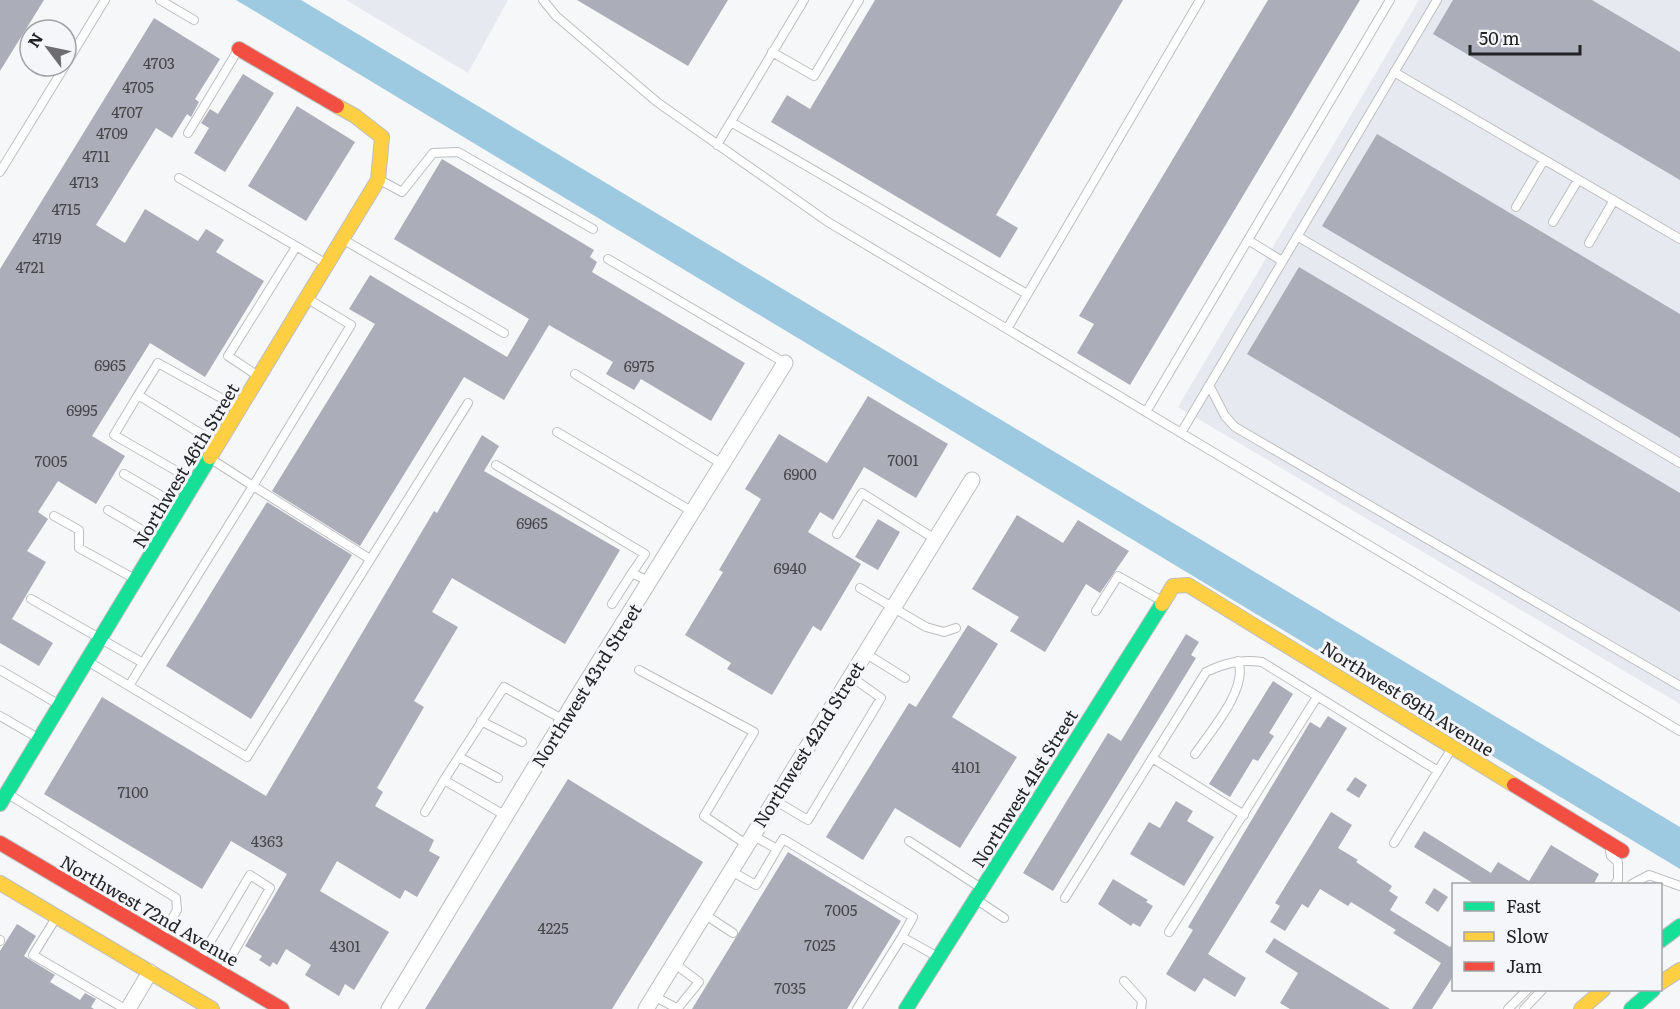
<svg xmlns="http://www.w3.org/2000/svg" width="1680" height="1009" font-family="Literata,serif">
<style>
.built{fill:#e7e9f0}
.water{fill:#9dcae1}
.building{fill:#abadb8}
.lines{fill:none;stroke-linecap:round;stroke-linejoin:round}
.lane-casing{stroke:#bdbec0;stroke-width:10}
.street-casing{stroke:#bdbec0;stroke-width:17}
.fast-casing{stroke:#bdbec0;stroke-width:16}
.slow-casing{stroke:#bdbec0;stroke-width:16}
.jam-casing{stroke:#bdbec0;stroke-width:16}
.lane{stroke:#fefefe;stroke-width:8}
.street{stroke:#fefefe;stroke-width:15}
.fast{stroke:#16e098;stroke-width:14}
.slow{stroke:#ffcf43;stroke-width:14}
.jam{stroke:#f24e42;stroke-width:14}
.labels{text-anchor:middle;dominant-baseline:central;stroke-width:6;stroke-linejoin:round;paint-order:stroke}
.number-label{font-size:15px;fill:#45464a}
.street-label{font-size:18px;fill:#232325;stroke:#f5f6fa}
</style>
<rect width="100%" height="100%" fill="#f6f7f9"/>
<!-- built -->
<path class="built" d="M346,0H508L468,73Z
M1419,0H1680V704L1178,407Z"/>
<!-- water -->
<path class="water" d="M236,0H301L1680,827V869Z"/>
<!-- building -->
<path class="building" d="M0,0H44L0,71Z
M577,0H728L688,66Z
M875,0H1123L996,215L1018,228L1000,258L771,122L787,95L810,109Z
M1268,0H1360L1130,385L1077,353L1094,324L1079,316Z
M1453,0H1592L1680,52V180L1433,34Z
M154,18L220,59L195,99L199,102L191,117L187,114L172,138L156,128L96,225L125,243L145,209L198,241L206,229L224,240L216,252L264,281L205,377L150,343L92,436L125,456L96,504L58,481L38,512L48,519L27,551L46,562L12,619L53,643L39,666L0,643V269Z
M243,74L274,93L225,172L194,153L209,128L201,123L210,109L218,114Z
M297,106L355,142L306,221L248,186Z
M1377,134L1680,314V438L1322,226Z
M442,159L594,250L590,257L597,262L592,272L745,363L711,421L641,379L634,390L606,374L613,362L549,325L504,400L464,377L360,546L272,491L375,324L349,309L370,275L507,357L529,319L394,239Z
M1299,267L1680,493V612L1247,354Z
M868,396L948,444L916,498L864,467L833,520L820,512L808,532L861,564L821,631L813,626L772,695L727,669L731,663L685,635L723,572L719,570L761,499L745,489L779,434L827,463Z
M482,435L499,446L484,471L620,550L565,644L452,578L432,612L458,627L414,701L424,707L377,788L383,792L375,806L434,840L429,851L440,857L417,897L405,890L400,899L337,861L320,891L389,932L354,990L345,984L339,996L305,975L311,965L286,949L277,965L273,962L270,967L259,960L262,956L245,946L287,874L231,841L202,889L44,794L102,697L266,796L434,511L437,513Z
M267,502L352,555L251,719L166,666Z
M1017,515L1063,543L1078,520L1129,551L1100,593L1086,584L1045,652L1010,631L1019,617L972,589Z
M878,519L900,532L878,570L855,557Z
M968,625L998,644L952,717L1017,757L960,848L895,808L863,860L826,837L909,703L916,707Z
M1186,634L1199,642L1191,655L1196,658L1053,891L1023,873L1108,733L1121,741Z
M1273,681L1293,694L1269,733L1274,736L1258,761L1253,759L1230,797L1209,784Z
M1328,716L1347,728L1208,954L1246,978L1235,997L1204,978L1195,992L1166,974L1193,930L1188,927L1310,722L1320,728Z
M1355,777L1367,785L1359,798L1346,790Z
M568,779L703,862L612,1009H425Z
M1176,801L1193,811L1187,821L1214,837L1184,886L1130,854L1149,822L1160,828Z
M1331,812L1352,825L1338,848L1358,860L1356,862L1392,886L1389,891L1398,897L1390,910L1450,947L1454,942V975L1432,1009H1412L1441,963L1393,933L1396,930L1351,902L1348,906L1320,889L1308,908L1302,904L1285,931L1270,922L1280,906L1275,903Z
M1424,831L1491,873L1498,862L1529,881L1551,845L1599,874L1593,885H1476L1414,847Z
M788,852L901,921L847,1009H692Z
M1113,879L1148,900L1146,902L1153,906L1140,927L1133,923L1131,926L1098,904Z
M1434,888L1448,897L1438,912L1425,903Z
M17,924L36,936L24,956L55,975L50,982L80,1000L85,993L96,999L91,1007L94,1009H0V951Z
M1274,938L1390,1009H1290L1280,1003L1298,973L1265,952Z"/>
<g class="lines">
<!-- lane casing -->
<g class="lane-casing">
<path id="lane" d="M160,0L194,20
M543,0L556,16L657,102L828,222L1680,731
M772,52L814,76L859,0
M66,64L105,0
M1394,72L1680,239
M731,122L1027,294
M188,133L238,50
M717,145L804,0
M0,172L65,66
M179,178L325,263
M380,180L402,192L433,153L458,152L593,229
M1516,207L1544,160
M1553,222L1578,180
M1297,236L1680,463
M344,240L504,333
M1248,240L1282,261
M1589,243L1614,200
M608,259L785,363
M1007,329L1200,0
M575,374L722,464
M258,376L228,356L296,247
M1209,385L1225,416L1235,427L1680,686
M138,395L158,363L239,408
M1146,412L1390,0
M557,432L693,512
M1181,433L1437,0
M211,459L253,486L351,325L308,299
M496,465L645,554L632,573
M124,474L179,506
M194,481L114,435L138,395L216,443
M108,510L159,540
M54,516L79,530V548L135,579
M837,534L862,493L935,539
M860,588L926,627L944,632L956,628
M31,599L143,663L253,486L370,559
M612,604L632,573L650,582
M1096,611L1118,576L1162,601
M865,653L905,678
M89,662L129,686L143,663
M0,670L58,704
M639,670L754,732L704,816L746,844
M129,686L247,757L468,403
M0,716L38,738
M481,721L522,742
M1195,754C1210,732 1249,688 1238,661
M459,757L498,778
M1152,758L1244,815
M444,780L504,687L564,720
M8,794L176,898L177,910L162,936
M774,800L808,820L881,698L850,676
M425,812L444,780L506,816
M752,835L777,849L783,839L913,917L902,937
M909,841L981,888
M1394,843L1452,748
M1610,851L1611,856L1618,862V880L1615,884
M731,871L756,885L777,849
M1632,884L1649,875L1680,886
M1065,898L1206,672C1225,663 1241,659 1262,662L1438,771
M977,900L1004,918
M704,914L733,933
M56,918L33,955L125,1009
M1169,932L1317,697
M0,940V941
M200,959L250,875L270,888L222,973
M674,963L699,982L678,1008
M1124,981L1142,1001L1141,1009
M654,996L678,1009
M857,1009L902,937L938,957
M1508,1009L1527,990
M1524,1009L1542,990"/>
</g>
<!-- street casing -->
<g class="street-casing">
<path id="street" d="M128,1009L150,972
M389,1009L576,699L785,363
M646,1009L972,480"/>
</g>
<!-- fast casing -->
<g class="fast-casing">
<path id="fast" d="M0,804L210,457
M1660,941L1680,926
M906,1009L1162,604
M1631,1009L1653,990"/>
</g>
<!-- slow casing -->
<g class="slow-casing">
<path id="slow" d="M210,457L378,180L382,137L355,116L337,106
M1162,604L1173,586L1188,585L1514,785
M0,883L212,1009
M1660,983L1680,970
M1581,1009L1603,990"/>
</g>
<!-- jam casing -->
<g class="jam-casing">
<path id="jam" d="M239,49L337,106
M1514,785L1622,851
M0,843L282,1009"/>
</g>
<!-- lane -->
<use href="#lane" class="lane"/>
<!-- street -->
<use href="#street" class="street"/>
<!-- fast -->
<use href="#fast" class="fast"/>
<!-- slow -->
<use href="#slow" class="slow"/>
<!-- jam -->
<use href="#jam" class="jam"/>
</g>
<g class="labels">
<!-- number labels -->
<g class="number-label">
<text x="159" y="62">4703</text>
<text x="138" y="86">4705</text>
<text x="127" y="111">4707</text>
<text x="112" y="132">4709</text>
<text x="96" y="155">4711</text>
<text x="84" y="181">4713</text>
<text x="66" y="208">4715</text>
<text x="47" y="237">4719</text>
<text x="30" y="266">4721</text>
<text x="110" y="364">6965</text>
<text x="639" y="365">6975</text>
<text x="82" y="409">6995</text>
<text x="903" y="459">7001</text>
<text x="51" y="460">7005</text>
<text x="800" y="473">6900</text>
<text x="532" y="522">6965</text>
<text x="790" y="567">6940</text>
<text x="966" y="766">4101</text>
<text x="133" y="791">7100</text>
<text x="267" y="840">4363</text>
<text x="841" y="909">7005</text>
<text x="553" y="927">4225</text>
<text x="820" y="944">7025</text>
<text x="345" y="945">4301</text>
<text x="790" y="987">7035</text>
</g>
<!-- street labels -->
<g class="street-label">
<text transform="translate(185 465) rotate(-59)">Northwest 46th Street</text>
<text transform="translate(586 685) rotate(-58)">Northwest 43rd Street</text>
<text transform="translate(1408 698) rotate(32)">Northwest 69th Avenue</text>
<text transform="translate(808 744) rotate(-58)">Northwest 42nd Street</text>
<text transform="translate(1024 788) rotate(-58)">Northwest 41st Street</text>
<text transform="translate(150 910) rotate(30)">Northwest 72nd Avenue</text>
</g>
</g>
<!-- legend -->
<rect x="1452" y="883" width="210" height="108" fill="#f5f6fa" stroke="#a1a2a5" stroke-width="1.5"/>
<rect x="1464" y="902" width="30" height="9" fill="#16e098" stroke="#a1a2a5" stroke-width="1.5"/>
<text x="1506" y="913" font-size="18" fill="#232325">Fast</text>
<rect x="1464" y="932" width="30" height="9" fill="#ffcf43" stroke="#a1a2a5" stroke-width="1.5"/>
<text x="1506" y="943" font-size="18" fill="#232325">Slow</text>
<rect x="1464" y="962" width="30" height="9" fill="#f24e42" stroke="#a1a2a5" stroke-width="1.5"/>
<text x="1506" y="973" font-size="18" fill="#232325">Jam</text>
<!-- north arrow -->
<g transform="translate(48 48) rotate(302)"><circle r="28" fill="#f5f6fa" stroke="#a1a2a5" stroke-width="1.5"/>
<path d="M0-4.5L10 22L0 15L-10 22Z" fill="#6d6d6f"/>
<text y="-9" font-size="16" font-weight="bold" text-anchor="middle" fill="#232325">N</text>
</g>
<!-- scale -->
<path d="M1470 45v9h110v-9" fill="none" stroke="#232325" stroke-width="3"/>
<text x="1479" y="45" font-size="18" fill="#232325" stroke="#f5f6fa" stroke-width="4.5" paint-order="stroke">50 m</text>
</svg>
